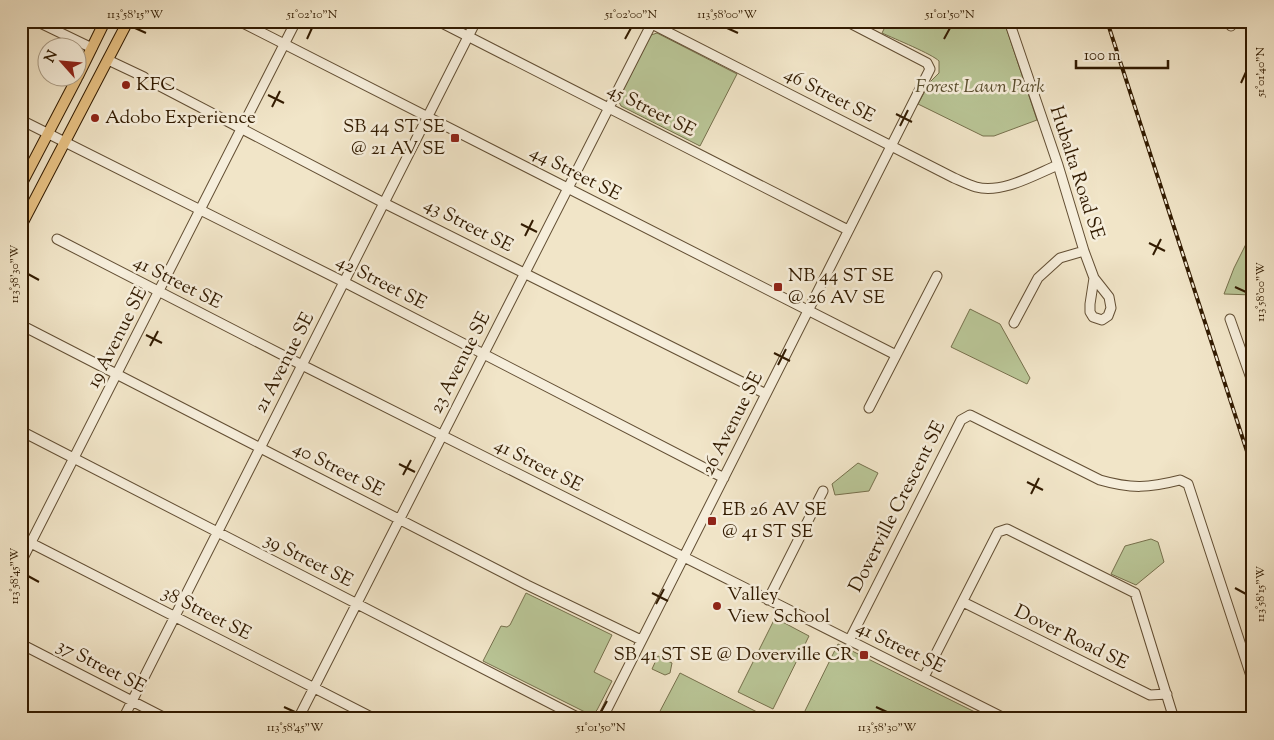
<svg xmlns="http://www.w3.org/2000/svg" width="1274" height="740" font-family="'Sorts Mill Goudy',serif">
<style>
.green{fill:#b9c596;stroke:#76704c}
.lines{fill:none;stroke-linecap:round;stroke-linejoin:round}
.minor-casing{stroke:#624e33;stroke-width:11}
.major-casing{stroke:#321b01;stroke-width:12}
.minor{stroke:#f6eedb;stroke-width:9}
.major{stroke:#e8c284;stroke-width:10}
.rail-casing{stroke:#321b01;stroke-width:4}
.rail{stroke:#f6eedb;stroke-width:2;stroke-dasharray:5.5;stroke-linecap:butt}
.ticks{fill:none;stroke:#321b01;stroke-width:2}
.poi-dot{fill:#8f2418;stroke:#f6eedb;stroke-width:2}
.labels{text-anchor:middle;dominant-baseline:central;stroke-width:5;stroke-linejoin:round;paint-order:stroke}
.poi-label{font-size:19px;fill:#321b01;stroke:#f6eedb;text-anchor:start}
.park-label{font-size:19px;font-style:italic;fill:#5a4e2e;stroke:#f6eedb}
.street-label{font-size:19px;fill:#321b01;stroke:#f6eedb}
.neatline{fill:none;stroke:#321b01;stroke-width:2}
.ticks-label{font-size:12px;text-anchor:middle;fill:#321b01}
</style>
<rect width="100%" height="100%" fill="#f1e5c8"/>
<filter id="stains"><feTurbulence type="fractalNoise" baseFrequency=".004" numOctaves="4"/><feColorMatrix values="0 0 0 0 .2 0 0 0 0 .09 0 0 0 0 .02 0 0 0 .5 -.17"/></filter>
<radialGradient id="worn" r=".72"><stop offset=".6" stop-color="#630" stop-opacity="0"/><stop offset="1" stop-color="#630" stop-opacity=".3"/></radialGradient>
<!-- green -->
<path class="green" d="M888,21H1004L1037,120L994,136H983L918,104L930,82L939,73V61C932,54 895,39 882,33Z
M657,33L737,74L700,146L621,106L618,100L651,35Z
M1253,230V295L1224,294L1234,268Z
M970,309L1000,324L1030,378L1027,384L951,347Z
M858,463L878,473L869,491L835,495L832,484Z
M1151,539L1158,542L1164,562L1136,585L1111,574L1125,546Z
M526,593L612,635L594,672L612,681L597,710L593,714L587,713L483,661L501,626L507,627L510,625Z
M775,618L809,636L773,709L738,692Z
M838,644L989,719H801Z
M658,656L672,663L670,673L665,675L652,669Z
M680,673L763,715L761,719H666L658,715Z"/>
<g class="lines">
<!-- minor casing -->
<g class="minor-casing">
<path id="minor" d="M36,21L92,48
M239,21L896,355
M438,21L848,230
M646,21L954,178C961,181 969,185 976,187C1002,194 1034,175 1058,165
M1009,21L1058,165L1084,251L1094,278L1109,297L1111,308L1108,316L1102,320L1093,317L1090,312V304L1094,278
M1231,26L1233,21
M108,60L144,77
M156,84L384,203L766,394
M21,120L344,282L724,478
M57,239L302,365L1006,719
M1230,319L1253,384
M1014,323L1038,278L1060,258L1084,251
M21,325L527,585L641,640
M869,408L937,276
M21,431L581,719
M21,538L375,719
M21,562L296,21
M768,600L823,491
M963,602L1150,695L1167,694
M849,641L961,420L970,415L1100,480C1131,489 1149,488 1180,480L1188,484L1253,682
M21,644L167,719
M924,677L998,532L1007,529L1135,593L1174,719
M123,719L476,21
M298,719L653,21
M602,719L930,69L927,63L846,21"/>
</g>
<!-- major casing -->
<g class="major-casing">
<path id="major" d="M78,76L105,21
M21,185L77,78
M21,226L128,21"/>
</g>
<!-- minor -->
<use href="#minor" class="minor"/>
<!-- major -->
<use href="#major" class="major"/>
<!-- rail casing -->
<g class="rail-casing">
<path id="rail" d="M1107,21L1253,470"/>
</g>
<!-- rail -->
<use href="#rail" class="rail"/>
</g>
<!-- ticks -->
<path class="ticks" d="M135,28L146,33M727,28L738,33M307,39L312,28M625,39L631,28M944,39L950,28M1241,83L1246,72M268,95L284,103M272,107L280,91M896,114L912,122M900,126L908,110M521,224L537,232M525,236L533,220M1149,243L1165,251M1153,255L1161,239M28,274L39,280M1235,287L1246,292M146,335L162,343M150,346L158,331M774,353L790,361M778,365L786,349M399,464L415,472M403,475L411,460M1027,482L1043,490M1031,494L1039,478M28,576L39,582M1235,588L1246,594M652,593L668,601M656,604L664,589M284,707L295,712M876,707L887,712M601,712L607,701"/>
<!-- markers -->
<g class="poi-dot">
<circle cx="126" cy="85" r="5"/>
<circle cx="95" cy="118" r="5"/>
<rect x="450" y="133" width="10" height="10" rx="2.5"/>
<rect x="773" y="282" width="10" height="10" rx="2.5"/>
<rect x="707" y="516" width="10" height="10" rx="2.5"/>
<circle cx="717" cy="606" r="5"/>
<rect x="859" y="650" width="10" height="10" rx="2.5"/>
</g>
<g class="labels">
<!-- poi labels -->
<g class="poi-label">
<text x="136" y="85">KFC</text>
<text x="105" y="118">Adobo Experience</text>
<text x="445" y="127" text-anchor="end">SB 44 ST SE<tspan x="445" dy="22">@ 21 AV SE</tspan></text>
<text x="788" y="276">NB 44 ST SE<tspan x="788" dy="22">@ 26 AV SE</tspan></text>
<text x="722" y="510">EB 26 AV SE<tspan x="722" dy="22">@ 41 ST SE</tspan></text>
<text x="727" y="595">Valley<tspan x="727" dy="22">View School</tspan></text>
<text x="854" y="655" text-anchor="end">SB 41 ST SE @ Doverville CR</text>
</g>
<!-- park labels -->
<g class="park-label">
<text x="980" y="87">Forest Lawn Park</text>
</g>
<!-- street labels -->
<g class="street-label">
<text transform="translate(829 96) rotate(27)">46 Street SE</text>
<text transform="translate(651 111) rotate(27)">45 Street SE</text>
<text transform="translate(1076 173) rotate(72)">Hubalta Road SE</text>
<text transform="translate(575 174) rotate(27)">44 Street SE</text>
<text transform="translate(468 226) rotate(27)">43 Street SE</text>
<text transform="translate(177 283) rotate(27)">41 Street SE</text>
<text transform="translate(381 283) rotate(27)">42 Street SE</text>
<text transform="translate(118 338) rotate(-63)">19 Avenue SE</text>
<text transform="translate(285 363) rotate(-63)">21 Avenue SE</text>
<text transform="translate(461 363) rotate(-63)">23 Avenue SE</text>
<text transform="translate(733 424) rotate(-63)">26 Avenue SE</text>
<text transform="translate(538 466) rotate(27)">41 Street SE</text>
<text transform="translate(338 470) rotate(27)">40 Street SE</text>
<text transform="translate(898 507) rotate(-63)">Doverville Crescent SE</text>
<text transform="translate(308 561) rotate(27)">39 Street SE</text>
<text transform="translate(206 614) rotate(27)">38 Street SE</text>
<text transform="translate(1071 638) rotate(26)">Dover Road SE</text>
<text transform="translate(900 648) rotate(26)">41 Street SE</text>
<text transform="translate(101 667) rotate(27)">37 Street SE</text>
</g>
</g>
<!-- margin -->
<rect width="1274" height="740" fill="none" stroke="#f1e5c8" stroke-width="55"/>
<!-- north arrow -->
<g transform="translate(62 62) rotate(297)"><circle r="24" fill="#f6eedb" stroke="#a89a84"/>
<path d="M0-4L9 19L0 12L-9 19Z" fill="#8f2418"/>
<text y="-8" font-size="14" font-weight="bold" text-anchor="middle" fill="#321b01">N</text>
</g>
<!-- scale -->
<path d="M1076 60v8h92v-8" fill="none" stroke="#321b01" stroke-width="2.5"/>
<text x="1084" y="60" font-size="15" fill="#321b01" stroke="#f6eedb" stroke-width="4" paint-order="stroke">100 m</text>
<rect x="28" y="28" width="1218" height="684" class="neatline"/>
<g class="ticks-label">
<text x="135" y="18">113°58'15"W</text>
<text x="312" y="18">51°02'10"N</text>
<text x="631" y="18">51°02'00"N</text>
<text x="727" y="18">113°58'00"W</text>
<text x="950" y="18">51°01'50"N</text>
<text transform="translate(1260 72) rotate(-90)" y="4">51°01'40"N</text>
<text transform="translate(14 274) rotate(-90)" y="4">113°58'30"W</text>
<text transform="translate(1260 292) rotate(-90)" y="4">113°58'00"W</text>
<text transform="translate(14 576) rotate(-90)" y="4">113°58'45"W</text>
<text transform="translate(1260 594) rotate(-90)" y="4">113°58'15"W</text>
<text x="295" y="731">113°58'45"W</text>
<text x="601" y="731">51°01'50"N</text>
<text x="887" y="731">113°58'30"W</text>
</g>
<rect width="100%" height="100%" filter="url(#stains)"/>
<rect width="100%" height="100%" fill="url(#worn)"/>
</svg>
